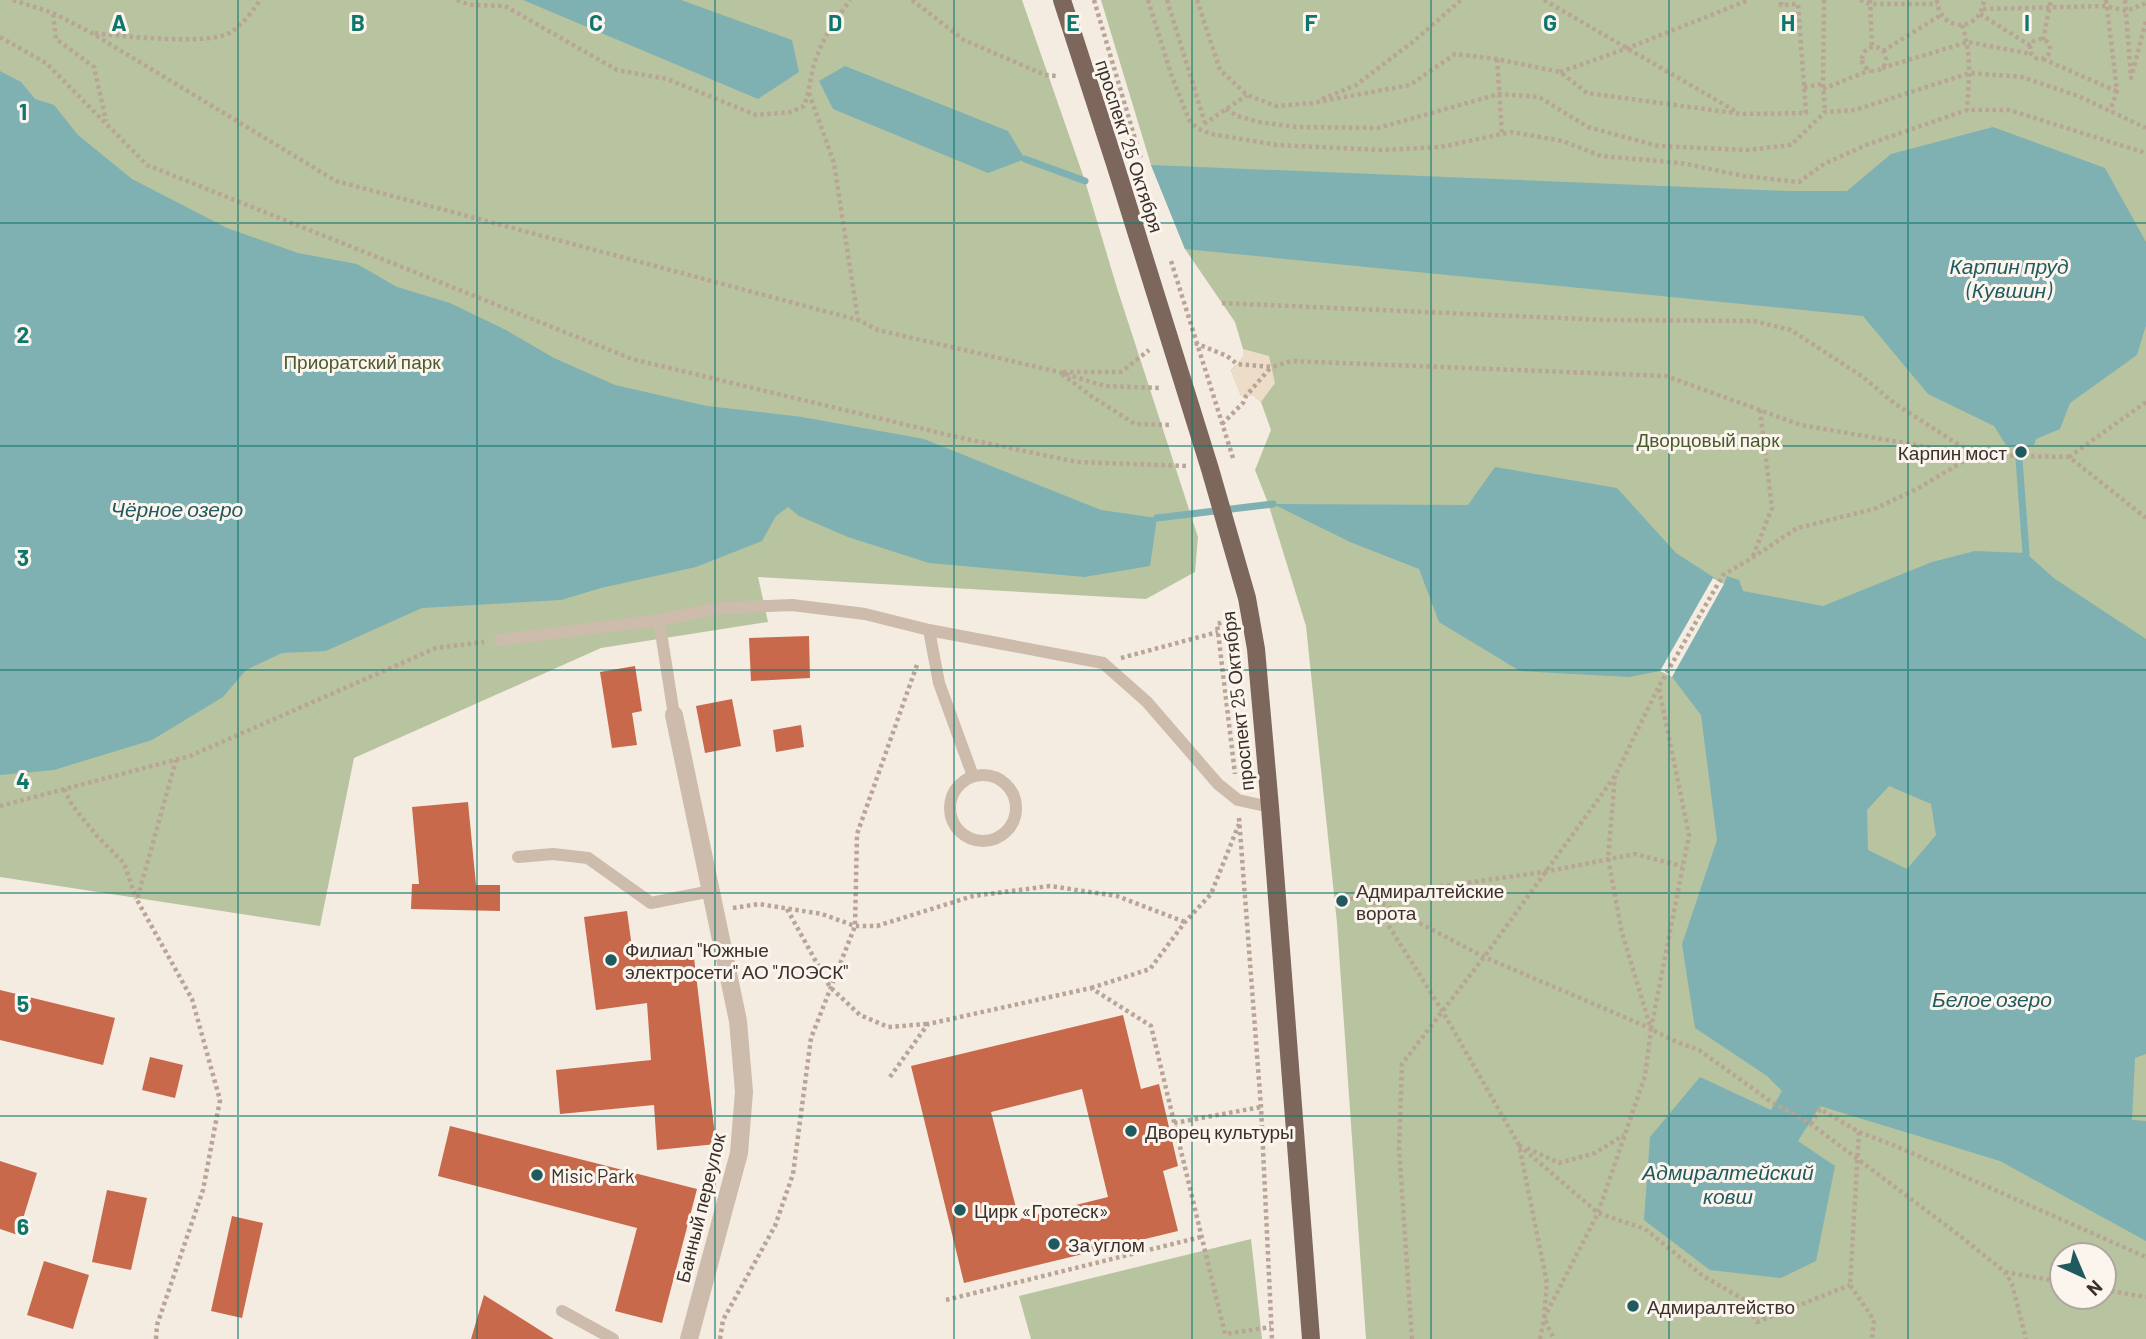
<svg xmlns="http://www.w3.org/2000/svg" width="2146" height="1339" font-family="Barlow,sans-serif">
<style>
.green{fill:#b8c4a0;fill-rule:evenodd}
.plaza{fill:#ecdcc8}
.water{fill:#7fb0b2;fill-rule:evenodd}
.pier{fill:#f4ebe1}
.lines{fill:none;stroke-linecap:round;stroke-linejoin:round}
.stream{stroke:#7fb0b2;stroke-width:7}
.building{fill:#c8694b;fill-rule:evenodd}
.path{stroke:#b9a596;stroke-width:4.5;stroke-dasharray:3.5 3.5;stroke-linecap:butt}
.service{stroke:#cdbbac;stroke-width:12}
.minor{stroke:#cdbbac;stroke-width:18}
.primary{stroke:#7d675c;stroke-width:18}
.grid{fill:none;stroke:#0f766e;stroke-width:2;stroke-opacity:0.55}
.poi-dot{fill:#1f5a5e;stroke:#fbf5ee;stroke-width:2.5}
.labels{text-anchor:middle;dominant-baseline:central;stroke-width:6;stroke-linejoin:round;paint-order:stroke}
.street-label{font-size:19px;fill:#3b302b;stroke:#fbf5ee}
.park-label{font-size:19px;fill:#4a5a2e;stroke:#fbf5ee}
.poi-label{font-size:19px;fill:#3b302b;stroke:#fbf5ee;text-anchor:start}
.water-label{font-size:21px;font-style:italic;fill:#1f5a5e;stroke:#fbf5ee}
.grid-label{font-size:23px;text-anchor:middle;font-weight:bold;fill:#0f766e;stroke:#fbf5ee;stroke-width:6;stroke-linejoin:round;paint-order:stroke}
</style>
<rect width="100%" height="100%" fill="#f4ebe1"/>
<!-- green -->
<path class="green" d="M0,0H1022L1085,181L1117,288L1198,537L1195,572L1146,599L758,577L768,622L601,648L354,758L320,926L0,877Z
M1101,0H2146V1339H1366L1337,923L1306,626L1268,503L1255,470L1271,430L1261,402L1254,396H1241L1231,370L1243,357V349L1235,322L1185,249L1151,165ZM2062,1255H2104V1297H2062Z
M1251,1239L1262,1339H1031L1019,1296Z"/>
<!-- plaza -->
<path class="plaza" d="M1243,349L1269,356L1275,383L1261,402L1254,396H1241L1231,370L1243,357Z"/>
<!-- water -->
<path class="water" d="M523,0H681L792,40L799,72L758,99Z
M845,66L1008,131L1025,159L988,173L833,109L819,81Z
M0,71L21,82L35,99L54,105L78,135L132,179L227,228L298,253L357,264L397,287L450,303L506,330L554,358L615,385L707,406L802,417L924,439L1101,510L1157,518L1150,566L1084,577L929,563L848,537L799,516L788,507L776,516L762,541L696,567L601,588L561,600L422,608L326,651L282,653L246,670L223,697L152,740L54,770L0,775Z
M1993,127L2105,168L2146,242V325L2137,355L2070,403L2060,429L2036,439L2034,445H2006L1994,426L1928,394L1863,316L1185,249L1151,165L1788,191H1847L1891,154Z
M1495,467L1617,488L1676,553L1724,584L1727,576L1739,580L1743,591L1823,606L1932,562L1975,551L2026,553L2055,579L2146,639V1054L2135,1058L2132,1120L2146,1121V1241L2000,1161L1820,1106L1798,1141L1835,1166L1816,1261L1781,1278L1710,1270L1644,1220L1650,1137L1700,1077L1771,1110L1782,1091L1767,1076L1695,1028L1682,944L1717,840L1701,715L1672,677L1660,671L1629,677L1520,671L1439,622L1419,569L1350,542L1273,504L1468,505ZM1889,786L1931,804L1936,835L1907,869L1868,850L1867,810Z"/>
<!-- pier -->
<path class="pier" d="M1713,578L1724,584L1672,677L1660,671Z"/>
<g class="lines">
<!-- stream -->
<path class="stream" d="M1025,159L1085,181
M2018,446L2026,553
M1157,518L1273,504"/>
</g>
<!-- building -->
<path class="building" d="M809,636L810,678L751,681L749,638Z
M635,666L642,711L632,713L637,745L612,748L600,672Z
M732,699L741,746L705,753L696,706Z
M801,725L804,747L776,752L773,730Z
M468,802L476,885H500V911L411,909L412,884H419L412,807Z
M627,911L633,955L693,949L716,1144L657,1150L654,1105L560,1114L556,1070L651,1060L647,1003L596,1010L584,917Z
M0,990L115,1018L103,1065L0,1040Z
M1123,1015L1141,1089L1159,1084L1178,1166L1163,1171L1178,1231L964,1283L911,1066ZM1082,1089L1108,1197L1019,1219L991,1112Z
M150,1057L183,1065L175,1098L142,1090Z
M450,1126L697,1189L662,1323L615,1311L637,1228L438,1176Z
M0,1161L37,1173L18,1235L0,1229Z
M107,1190L147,1198L131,1270L92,1262Z
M232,1216L263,1223L242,1318L211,1311Z
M44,1261L89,1275L73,1329L27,1315Z
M484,1295L554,1339H471Z"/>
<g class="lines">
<!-- path -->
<path class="path" d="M13,0L53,13L90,32L336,181L858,320L878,330L1059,372L1105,386L1161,388
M457,0L470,5L505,6L617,70L667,79L756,115L791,112L804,106C809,93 810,81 813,68C820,42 835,21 850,0
M912,0L964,40L1045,75L1057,76
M1094,0L1141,159
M1148,0L1171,74L1189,120L1197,128L1211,134L1277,145L1381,150L1441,147L1511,132L1563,141L1601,156L1681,163L1744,176L1799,182L1824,164L1866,145L1967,110H2009L2146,153
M1167,0L1205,123
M1197,0L1220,70L1247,95L1276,106L1312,103L1410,85L1455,54L1497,59L1560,72L1587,93L1741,114L1806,113L1798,4L1781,5V0
M1544,0L1737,112
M1824,0L1823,84L1825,112
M1860,0L1870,4H1937
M1870,0L1872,46
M1937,0C1939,32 1980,34 1984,0
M2106,0L2117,91L2110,111
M2125,0L2131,78L2146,21
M1983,9L2106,6L2126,11L2146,3
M53,14L56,39L94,67L106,121
M1980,14L2031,46
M1962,25C1972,54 1969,80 1967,110
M95,33C120,36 212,46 231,32C242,25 253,11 260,0
M0,37L46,63L147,165L632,359L957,437L1077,462L1187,466
M2030 49a10 10 0 1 1 20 0a10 10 0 1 1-20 0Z
M2043,40L2051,0
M1862 59a12 12 0 1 1 24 0a12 12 0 1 1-24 0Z
M1883,51L1941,15
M1497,59L1502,134
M2043,59L2116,91
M1882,68L1968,42L2032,54
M1560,72L1628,48L1749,0
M1804,87L1823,84
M1823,89L1870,70
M809,93L834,163L858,320
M1322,99L1356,85L1414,41L1461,0
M1226,109L1237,116L1259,122L1296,127L1378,128L1499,94L1539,97L1588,127L1658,146L1747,150L1791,145L1825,112L1855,110L1970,73L2022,77L2078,96L2146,128
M1204,124L1247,95
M1171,261L1234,461
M1222,303L1604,320L1754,321L1791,330L1863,377L1894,403L1970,452
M1195,343L1227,356L1237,364L1272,367L1291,361L1666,376L1801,425L1974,455L2069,457L2146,518
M1063,372H1121L1149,350
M1062,374L1091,396L1135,424L1172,425
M1222,424L1243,403L1246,396L1271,367
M2069,457L2146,402
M1753,556L1772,508L1760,410
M1227,611C1228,619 1224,622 1217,624L1218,632L1235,774
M1121,658L1218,632
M1659,689L1689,835L1651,1029L1672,1040L1699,1050L1770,1101L1811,1124L1955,1232L2005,1272L2012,1284L2026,1339
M64,789L72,805L97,836L124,863L136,899
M0,806L190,756L436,648L484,642
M1239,818L1261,1107L1272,1339
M1370,896L1443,1012L1519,1145L1547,1283L1544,1318L1554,1339
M1370,897L1484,957L1650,1028
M1350,899L1544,872L1635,854L1682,866
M733,908L759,904L822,914L855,926H877L973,896L1050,886L1117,896L1185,922
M787,909L830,987L860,1015L888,1027L927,1024
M1091,988L1150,969L1185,922L1211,894L1239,824
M890,1077L928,1024L1091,988L1151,1026L1225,1334L1271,1327
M1174,1123L1261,1107
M1811,1124L1820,1109L1859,1132L1898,1147L2146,1257
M1859,1132L1850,1285L1874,1320L1872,1339
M1519,1145L1598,1213L1645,1229L1703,1276L1743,1299L1757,1322L1850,1285
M1527,1148L1559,1163L1595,1153L1624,1135
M2005,1272L2062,1282
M2104,1290L2146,1297
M946,1300L1201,1237
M156,1339L157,1325L203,1190L220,1100L192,999L137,900L176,760
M720,1339L723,1320L775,1226L793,1174L811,1038L855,926L857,834L918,662
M1412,1339L1399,1148L1402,1064L1484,957L1615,776L1658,688L1723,575L1752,558L1797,528L1874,509L1917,489L1974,455
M1540,1339L1544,1318L1598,1213L1645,1076L1651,1029L1622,933L1608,858L1615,776"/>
<!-- service -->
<path class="service" d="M659,620L674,715
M929,630L939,683L973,776
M500,640L659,620L720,608L792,605L865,614L929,630L1103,663L1147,702L1218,784L1238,800L1270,807
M950 808a33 33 0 1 1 66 0a33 33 0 1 1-66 0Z
M518,857L553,854L588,858L651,903L711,891
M562,1311L613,1339"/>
<!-- minor -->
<path class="minor" d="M674,715L738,1021L744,1092L739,1153L689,1339"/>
<!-- primary -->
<path class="primary" d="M1062,0L1116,167L1210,469L1247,598L1256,649L1270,807L1311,1339"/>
</g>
<!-- grid -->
<path class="grid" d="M238,0V1339M477,0V1339M715,0V1339M954,0V1339M1192,0V1339M1431,0V1339M1669,0V1339M1908,0V1339M0,223H2146M0,446H2146M0,670H2146M0,893H2146M0,1116H2146"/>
<!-- markers -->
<g class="poi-dot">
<circle cx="2021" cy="452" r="7"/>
<circle cx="1342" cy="901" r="7"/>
<circle cx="611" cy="960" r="7"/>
<circle cx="1131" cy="1131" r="7"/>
<circle cx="537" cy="1175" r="7"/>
<circle cx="960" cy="1210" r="7"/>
<circle cx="1054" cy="1244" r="7"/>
<circle cx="1633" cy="1306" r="7"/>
</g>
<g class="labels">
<!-- street labels -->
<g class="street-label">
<text transform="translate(1130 146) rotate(72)">проспект 25 Октября</text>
<text transform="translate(1237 701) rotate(-96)">проспект 25 Октября</text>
<text transform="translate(700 1208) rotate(-76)">Банный переулок</text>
</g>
<!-- park labels -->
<g class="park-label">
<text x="362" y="361">Приоратский парк</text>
<text x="1708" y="439">Дворцовый парк</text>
</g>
<!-- poi labels -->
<g class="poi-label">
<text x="2007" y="452" text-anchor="end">Карпин мост</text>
<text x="1356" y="890">Адмиралтейские<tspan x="1356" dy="22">ворота</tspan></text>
<text x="625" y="949">Филиал "Южные<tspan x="625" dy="22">электросети" АО "ЛОЭСК"</tspan></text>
<text x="1145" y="1131">Дворец культуры</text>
<text x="551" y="1175">Misic Park</text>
<text x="974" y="1210">Цирк «Гротеск»</text>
<text x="1068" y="1244">За углом</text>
<text x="1647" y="1306">Адмиралтейство</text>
</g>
<!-- water labels -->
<g class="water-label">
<text x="2009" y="265">Карпин пруд<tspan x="2009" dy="24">(Кувшин)</tspan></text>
<text x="177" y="508">Чёрное озеро</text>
<text x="1992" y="998">Белое озеро</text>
<text x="1728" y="1171">Адмиралтейский<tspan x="1728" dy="24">ковш</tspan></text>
</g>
</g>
<g class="grid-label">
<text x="119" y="31">A</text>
<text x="358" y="31">B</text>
<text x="596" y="31">C</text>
<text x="835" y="31">D</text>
<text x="1073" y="31">E</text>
<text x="1311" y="31">F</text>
<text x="1550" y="31">G</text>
<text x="1788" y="31">H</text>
<text x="2027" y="31">I</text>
<text x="23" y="120">1</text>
<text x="23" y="343">2</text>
<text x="23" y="566">3</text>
<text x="23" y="789">4</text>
<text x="23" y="1012">5</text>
<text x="23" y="1235">6</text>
</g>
<!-- north arrow -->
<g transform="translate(2083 1276) rotate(136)"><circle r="33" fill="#fbf5ee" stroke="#aea6a0" stroke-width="2"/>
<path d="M0-5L12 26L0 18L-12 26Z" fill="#1f5a5e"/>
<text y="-10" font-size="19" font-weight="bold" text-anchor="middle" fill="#3b302b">N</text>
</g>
</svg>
